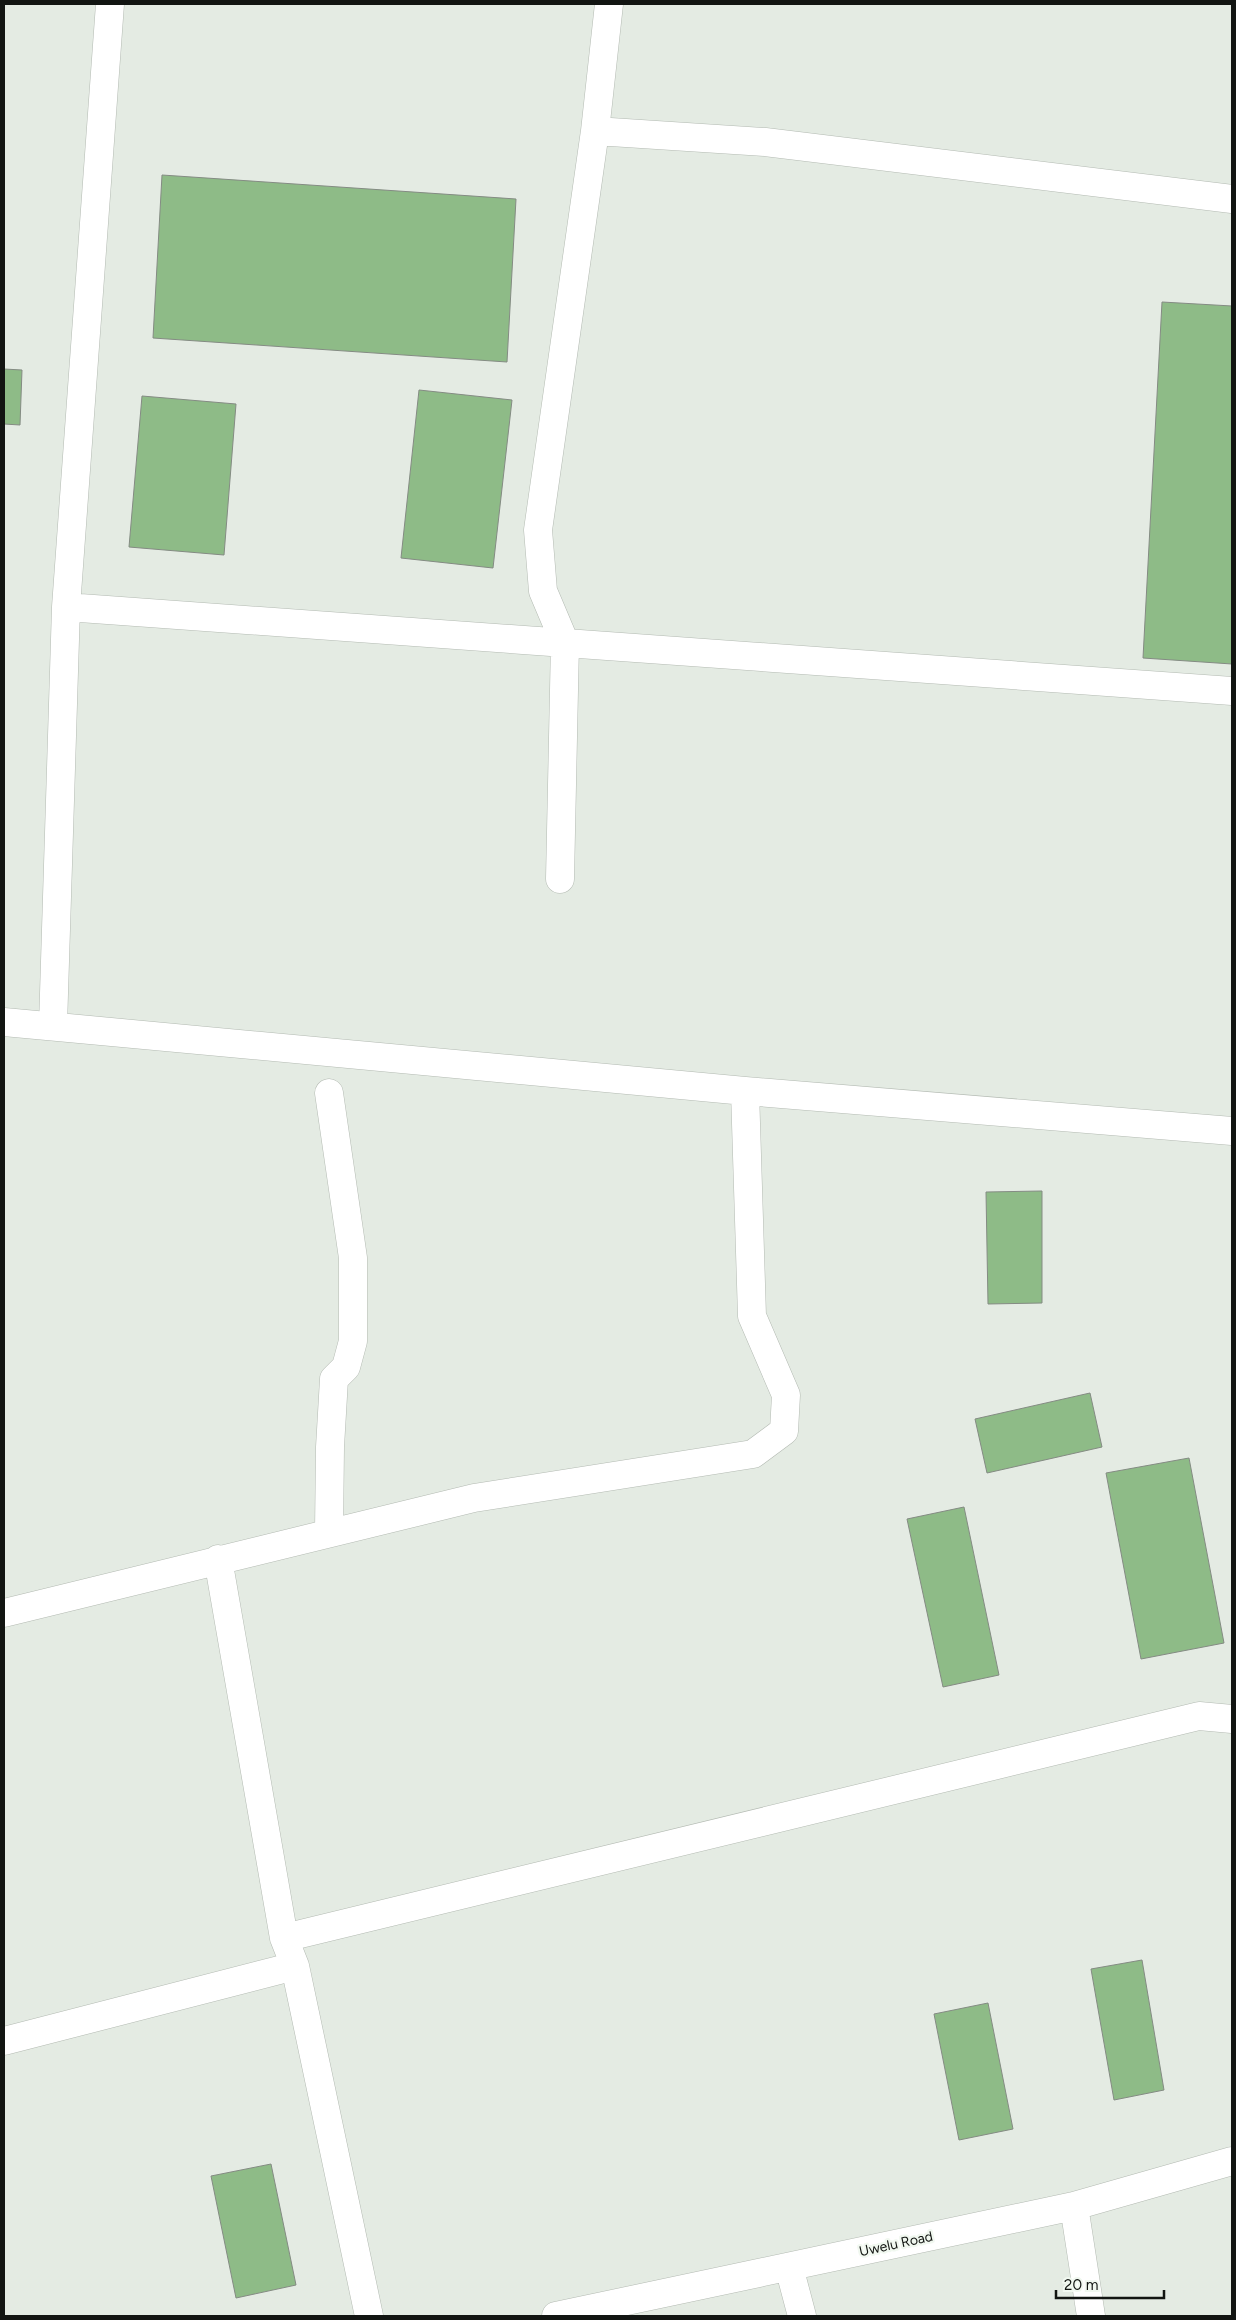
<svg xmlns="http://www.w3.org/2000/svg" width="1236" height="2320" font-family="Figtree,sans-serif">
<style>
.building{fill:#8ebb87;stroke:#848b83}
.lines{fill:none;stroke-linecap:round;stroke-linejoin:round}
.minor-casing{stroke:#b3bab2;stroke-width:29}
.minor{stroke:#fff;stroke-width:28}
.labels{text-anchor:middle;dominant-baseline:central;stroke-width:4.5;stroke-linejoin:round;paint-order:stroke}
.street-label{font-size:14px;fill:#121512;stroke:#f1f8f0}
</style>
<rect width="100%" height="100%" fill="#e4ebe3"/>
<!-- building -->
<path class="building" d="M162,175L516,199L507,362L153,338Z
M1162,302L1232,306V664L1143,658Z
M4,369L22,370L20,425L4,424Z
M419,390L512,400L493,568L401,558Z
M142,396L236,404L224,555L129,547Z
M1042,1191V1303L988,1304L986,1192Z
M1090,1393L1102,1447L987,1473L975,1419Z
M1189,1458L1224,1643L1141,1659L1106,1473Z
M964,1507L999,1675L943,1687L907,1519Z
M1142,1960L1164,2090L1114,2100L1091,1969Z
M988,2003L1013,2129L959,2140L934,2014Z
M271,2164L296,2285L236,2298L211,2176Z"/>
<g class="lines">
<!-- minor casing -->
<g class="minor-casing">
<path id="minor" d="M595,131L765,142L1232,199
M66,607L1232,691
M560,879L565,643L543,591L538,530L595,131L609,4
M4,1022L745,1091L1232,1131
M53,1026L66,607L110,4
M329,1093L353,1258V1341L346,1367L334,1379L330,1447L329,1532
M218,1559L284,1938L295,1966L369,2316
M4,1613L474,1498L753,1454L784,1431L786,1395L752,1316L745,1091
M284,1938L1199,1716L1232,1719
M4,2041L295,1966
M1074,2206L1091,2316
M789,2267L802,2316
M556,2316L1074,2206L1232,2161"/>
</g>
<!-- minor -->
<use href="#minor" class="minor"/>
</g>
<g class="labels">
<!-- street labels -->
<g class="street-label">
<text transform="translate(896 2244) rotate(-12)">Uwelu Road</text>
</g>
</g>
<!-- border -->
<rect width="1236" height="2320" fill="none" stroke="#121512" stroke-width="10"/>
<!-- scale -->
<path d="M1056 2290v8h108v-8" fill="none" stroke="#121512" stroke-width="2.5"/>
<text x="1064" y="2290" font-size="15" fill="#121512" stroke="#f1f8f0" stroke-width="4" paint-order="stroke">20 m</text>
</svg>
